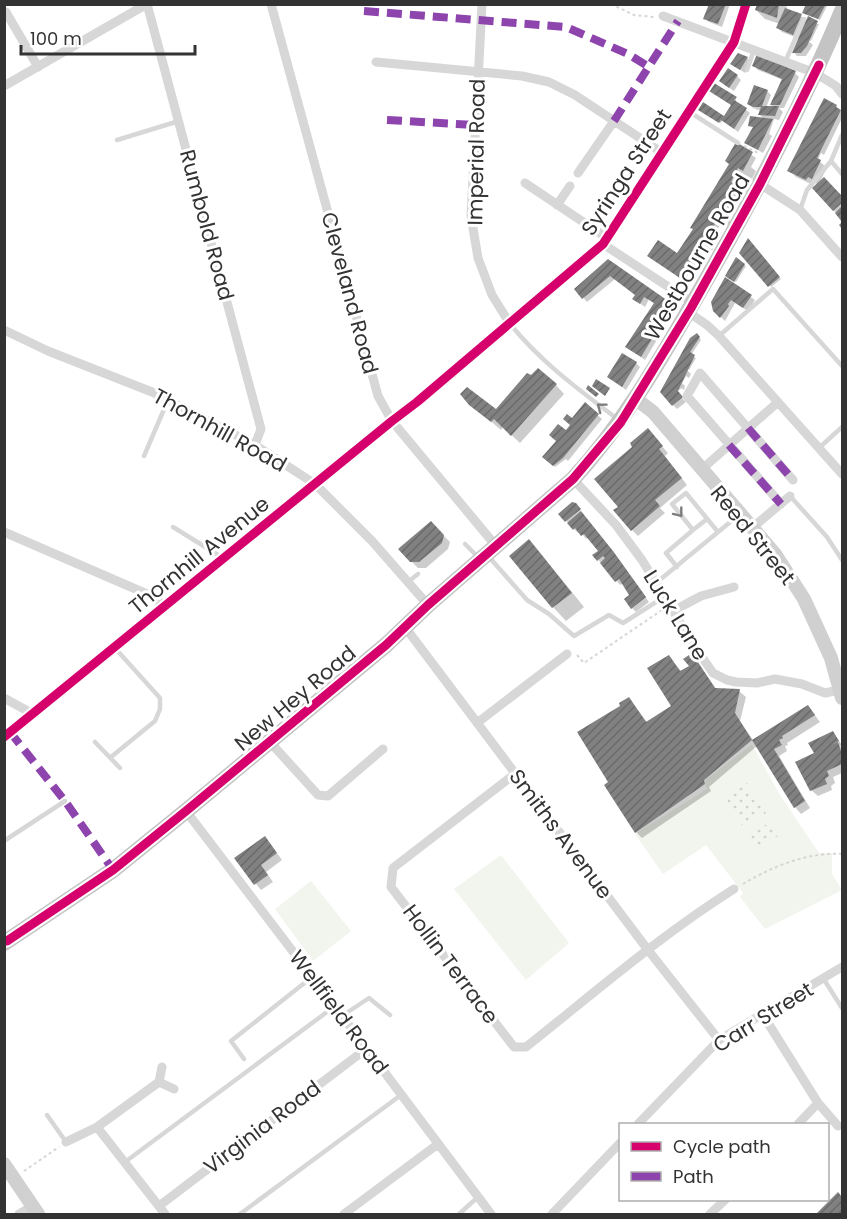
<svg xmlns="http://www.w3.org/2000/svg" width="847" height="1219" font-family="Poppins,sans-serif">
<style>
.green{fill:#f1f5ed}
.park{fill:url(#park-dots)}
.shadow{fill:#0003}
.building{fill:url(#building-hatch)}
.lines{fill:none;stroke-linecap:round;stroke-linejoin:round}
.path{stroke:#d6d6d6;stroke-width:2;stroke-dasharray:3 3;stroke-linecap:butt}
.lane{stroke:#d7d7d7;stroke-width:4.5}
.street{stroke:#d7d7d7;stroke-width:9}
.secondary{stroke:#d0d0d0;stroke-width:14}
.highway{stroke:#c4c4c4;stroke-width:16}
.quiet{stroke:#8e44ad;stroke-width:8;stroke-dasharray:15 8;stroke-linecap:butt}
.cycleway-casing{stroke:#fff;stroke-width:13}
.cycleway{stroke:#d6006c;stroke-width:9}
.oneway{stroke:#7d7d7d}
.labels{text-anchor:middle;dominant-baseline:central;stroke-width:6;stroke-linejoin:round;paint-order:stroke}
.street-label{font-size:21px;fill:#333;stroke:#fff}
</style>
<defs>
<pattern id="park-dots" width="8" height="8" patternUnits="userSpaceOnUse" patternTransform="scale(1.5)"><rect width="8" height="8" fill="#f1f5ed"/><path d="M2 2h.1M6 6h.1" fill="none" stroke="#cfd2cc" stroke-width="1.8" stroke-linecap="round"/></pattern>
<pattern id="building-hatch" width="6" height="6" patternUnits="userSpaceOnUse" patternTransform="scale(1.5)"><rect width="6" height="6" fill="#818181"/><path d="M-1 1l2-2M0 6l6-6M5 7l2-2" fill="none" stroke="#6a6a6a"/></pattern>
</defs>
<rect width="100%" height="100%" fill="#fff"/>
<!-- green -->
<path class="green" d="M752,745L780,795L819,853H832V874L842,890L765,929L740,897L743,893L706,845L663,874L635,834L707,789L705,780Z
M501,855L569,943L526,980L454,889Z
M311,881L351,931L313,961L275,909Z"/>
<!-- park -->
<path class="park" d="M747,783L766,813L743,827L725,797Z
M769,823L781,832L778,836L757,850L748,835Z"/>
<!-- shadow -->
<path class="shadow" d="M710,4H730L722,27L709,22L705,18Z
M758,4H785L788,10L801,16L807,22L819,24L811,41L806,39L813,45L806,56H797L794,52L800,39L782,32L778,28L780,24L765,19L756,10Z
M808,4H828L820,20L806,14Z
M747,58L751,62L745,73L732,64Z
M754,66L795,73L799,77L784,108H779L783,112L779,120L774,119L769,134L772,136L763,153L746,143L754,127L750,125L765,120L760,115L761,111L753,108L749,104L767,91L771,95L766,108H775L771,105L783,80L758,70Z
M737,76L741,80L734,91L725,85Z
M715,85L736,98V102L750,113L738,132L723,120L721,123L701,111L724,118L733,105Z
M836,106L842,113V118L824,155L821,153L818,160L827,168L819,183L824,179L842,198V220L814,188L818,184L815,183L813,185L796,177L789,170Z
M736,144L756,158L751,167L756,171L752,179L738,171L732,184L742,192L726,216L731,221L728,226L722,222L714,235L711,234L708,238L702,236L714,248L709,254L701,249L697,256L699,258L684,281L649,256L678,255L694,230L730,164Z
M741,253L779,277L781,279L771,287Z
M737,259L746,266L736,282L728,278Z
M608,261L675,309L645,360L627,347L655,304L649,299L645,307L638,302L636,295L615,279L587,302L576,289Z
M725,279L755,300L748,311L735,303L725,321L714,310Z
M697,335L701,340L691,355L696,358L689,370L684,367L691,374L689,378L686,376L682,383L685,386L684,390L681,388L680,390L666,385Z
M636,363L640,367L626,390L609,377Z
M556,385L564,394L520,443L503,427L501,430L471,404L496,411Z
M678,394L686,402L677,409L673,405Z
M585,404L602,419L568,461L566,459L555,467L544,457L572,425V420Z
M654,437L668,453L665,456L687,485L660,508L665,513L638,536L632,530L620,507L634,448Z
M577,506L581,511L580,512L617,557L649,602L636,612L632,608L631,595L623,583L620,585L594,555L600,551L588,537L586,539L580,531L578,533L560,514Z
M431,523L450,542L448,549L426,568H418L411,561Z
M529,541L542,555L584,607L566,621L553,607L511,556Z
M692,655L717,690L739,691L746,697L740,721L753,740L808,707L814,714L820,722L787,743L788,745L785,746L787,751L779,756L810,808L801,814L795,807L757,746L709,787L711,791L642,838L636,832L610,782L622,706L629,699L648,723L673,707L669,657L682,672L691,666Z
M833,733L842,745L840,746L842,749V773L833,777L835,783L831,786L832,790L818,796L811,790L816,754Z
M271,845L282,860L266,872L273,882L261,890L236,859Z
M838,1194L842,1199V1214H818Z"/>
<!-- building -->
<path class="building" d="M709,4H726L718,24L703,19Z
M757,4H779L777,18L755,10Z
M806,4H826L818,19L802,13Z
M785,8L802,14L793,35L776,28Z
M808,16L818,21L807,46L801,53H792Z
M738,53L748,57L740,70L730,64Z
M757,54L796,71L780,105H770L782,79L752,66Z
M728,68L738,75L729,88L719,81Z
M714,83L737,97L734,100L747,108L734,129L721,120L719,123L698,110L703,102L724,116L731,105L709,91Z
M754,85L768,90L762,106H779L775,116L758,115L761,107H753L747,104Z
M824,98L837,105L836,107L841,110L817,158L821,160L812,179L808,177L806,180L787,171Z
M750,116L773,119L758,150L744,143L753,127L748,126Z
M736,142L753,152L743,171L738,168L731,182L739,187L680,278L647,256L658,240L677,253L693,229L690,228L729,164L725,161Z
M824,177L842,196V203L833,211L812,188Z
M842,206V229L839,225L842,222L835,213Z
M748,238L780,277L768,287L739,253Z
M736,257L745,264L734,282L725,276Z
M608,259L671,303L672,306L641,357L625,347L654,303L644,297L640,304L632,299L635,295L610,276L582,299L574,289Z
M725,277L752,295L743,308L731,300L728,304L729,306L720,318L713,311L711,302Z
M697,333L700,337L690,352L695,355L678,391L683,397L672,406L660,392L690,338Z
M622,353L637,362L622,387L607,377Z
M538,368L557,384L511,436L494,419L491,422L469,405L460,394L467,387L496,409L527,373L531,375Z
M596,379L610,388L605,396L592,386Z
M588,385L599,394L596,397L586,389Z
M585,402L599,414L563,458L553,466L542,457L556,441L549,435L558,424L566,430L570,425L563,419L567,414L572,418Z
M648,428L663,446L659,449L682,478L655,500L660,506L631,531L613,510L618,507L594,479L632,447L630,443Z
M572,502L576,503L581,509L565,522L558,514Z
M581,511L613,551L646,597L631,609L624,599L629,595L619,579L615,582L600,563L605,558L603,556L597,561L592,555L598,551L584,534L581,536L575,528L573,530L567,523Z
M431,521L444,535L442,543L419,562H410L398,549Z
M529,539L572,593L552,608L509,556Z
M692,653L715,688L740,689L735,713L752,740L808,705L815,715L782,736L783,738L779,740L782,745L774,749L805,801L794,808L752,740L704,780L705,784L635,833L604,785L608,782L577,732L620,706L619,703L629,697L646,722L671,706L647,668L669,655L680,671L689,666L683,659Z
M833,731L839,741L831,745L838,742L842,754V764L827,771L829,776L825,779L827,784L810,791L795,762L814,753L808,743Z
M265,836L277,853L261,865L268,875L254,885L234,858Z
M838,1192L842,1197V1214H816Z"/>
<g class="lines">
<!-- path -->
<path class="path" d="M611,4L634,15L654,17
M744,146L760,154
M577,655L584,663L662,610
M743,884C773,866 808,852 842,854
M24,1171L59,1147"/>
<!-- lane -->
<path class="lane" d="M785,62L804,19
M747,70L754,50
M688,111L738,143
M842,135L831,161L842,174
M117,140L179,121
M800,210L807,190L831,161
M511,325C541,362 578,389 616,418
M720,335L773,289L842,366
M819,448L842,427
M144,456L168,400
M790,496L827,537L842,560
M173,527L223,558
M693,530L707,519
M465,544L479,558
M489,557L527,600L549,614L574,636L609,615L623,623L664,597
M677,567L666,553L693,530L672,504L686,493L718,532
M408,582L418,574
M656,583L740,514
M95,742L120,768
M111,757L155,721L160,709V698L114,647
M4,841L65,801
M823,978L842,1008
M342,1016L369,998L390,1015
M244,1059L231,1041L312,977
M47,1115L66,1142
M125,1162L335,1006
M240,1214L401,1095
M459,1214L478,1197"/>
<!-- street -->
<path class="street" d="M147,4L261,429L255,445
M271,4L378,396L392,421L496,546
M482,4L471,216L478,258L492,295L510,324
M4,12H6L38,67
M663,16L815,73L836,86L842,94
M376,62L522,76L549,82L575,95L661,152
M4,86L147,4
M578,173L614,121
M525,183L607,238
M760,184L800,210L842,257
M557,205L570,186
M603,244L693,303
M688,312L707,325L719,336L842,474
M4,330L48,351L152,392L255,445L315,484L372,541L428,605
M701,470L778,402
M573,479L616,525L642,560L697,650L713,673L727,680L736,682L757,683L775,679L802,684L825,693L839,690
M781,504L687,396L700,373L793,480
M752,528L790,496
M4,532L147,594L165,605
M673,611L701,596L734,587
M405,627L648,950L719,1040
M4,698L33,714
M477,723L567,654
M4,737L392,421L417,402L603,244L734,42L746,4
M270,742L318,795L328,796L383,749
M516,773L393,868L391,887L514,1047H526C594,993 661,935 734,889
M186,811C289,945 390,1079 491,1214
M763,1015L818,1103L838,1126
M162,1067L159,1082L174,1089
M638,1124L719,1040L842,967
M798,1124L818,1103
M97,1127L165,1214
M66,1142L97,1127L159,1082
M159,1206L366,1049
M19,1214L33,1206
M344,1214L438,1144
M552,1214L620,1143
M710,1214L725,1200"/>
<!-- secondary -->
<path class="secondary" d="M636,399L653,412L775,554L804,599L831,658L842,698
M4,1164L38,1214"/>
<!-- highway -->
<path class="highway" d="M4,943L113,870L186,811L386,645L428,605L573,479C629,418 668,346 709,275C758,189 804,102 842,11"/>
<!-- quiet -->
<path class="quiet" d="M364,11L566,27L628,54L649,67
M387,120L475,125
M614,121L678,21
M748,428L793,480
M729,445L781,504
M10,732L65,801L113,870"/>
<!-- cycleway casing -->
<g class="cycleway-casing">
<path id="cycleway" d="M4,737L392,421L417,402L603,244L734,42L746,4
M7,941L113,870L186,811L386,645L428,605L573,479L621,422L691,308L760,184L819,65"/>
</g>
<!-- cycleway -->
<use href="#cycleway" class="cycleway"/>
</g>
<!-- one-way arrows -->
<defs><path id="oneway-chevron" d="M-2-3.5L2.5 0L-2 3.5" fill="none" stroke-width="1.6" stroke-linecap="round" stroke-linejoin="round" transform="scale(1.5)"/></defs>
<g class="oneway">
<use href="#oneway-chevron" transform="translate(601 407) rotate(-143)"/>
<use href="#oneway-chevron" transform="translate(679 513) rotate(52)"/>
</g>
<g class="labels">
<!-- street labels -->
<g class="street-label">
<text transform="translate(476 152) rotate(-89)">Imperial Road</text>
<text transform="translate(626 172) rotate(-57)">Syringa Street</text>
<text transform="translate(207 225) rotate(75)">Rumbold Road</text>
<text transform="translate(697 257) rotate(-60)">Westbourne Road</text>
<text transform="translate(350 293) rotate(75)">Cleveland Road</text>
<text transform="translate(220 430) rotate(29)">Thornhill Road</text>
<text transform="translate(753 535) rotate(51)">Reed Street</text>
<text transform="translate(199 555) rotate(-39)">Thornhill Avenue</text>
<text transform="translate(676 615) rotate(58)">Luck Lane</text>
<text transform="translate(295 698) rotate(-40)">New Hey Road</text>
<text transform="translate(561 834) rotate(53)">Smiths Avenue</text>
<text transform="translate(451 964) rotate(53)">Hollin Terrace</text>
<text transform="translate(339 1012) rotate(53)">Wellfield Road</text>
<text transform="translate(763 1017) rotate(-32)">Carr Street</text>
<text transform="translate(262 1127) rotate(-37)">Virginia Road</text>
</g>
</g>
<!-- border -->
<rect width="847" height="1219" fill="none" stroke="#333333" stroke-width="12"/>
<!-- legend -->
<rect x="619" y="1123" width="210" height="78" fill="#ffffff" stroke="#adadad" stroke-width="1.5"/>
<rect x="631" y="1142" width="30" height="9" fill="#d6006c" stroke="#adadad" stroke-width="1.5"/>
<text x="673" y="1153" font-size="18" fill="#333333">Cycle path</text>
<rect x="631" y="1172" width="30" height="9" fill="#8e44ad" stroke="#adadad" stroke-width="1.5"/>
<text x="673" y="1183" font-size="18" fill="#333333">Path</text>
<!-- scale -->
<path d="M21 45v9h174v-9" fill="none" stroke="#333333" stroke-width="3"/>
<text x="30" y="45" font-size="18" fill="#333333" stroke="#ffffff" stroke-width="4.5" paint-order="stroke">100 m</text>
</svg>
